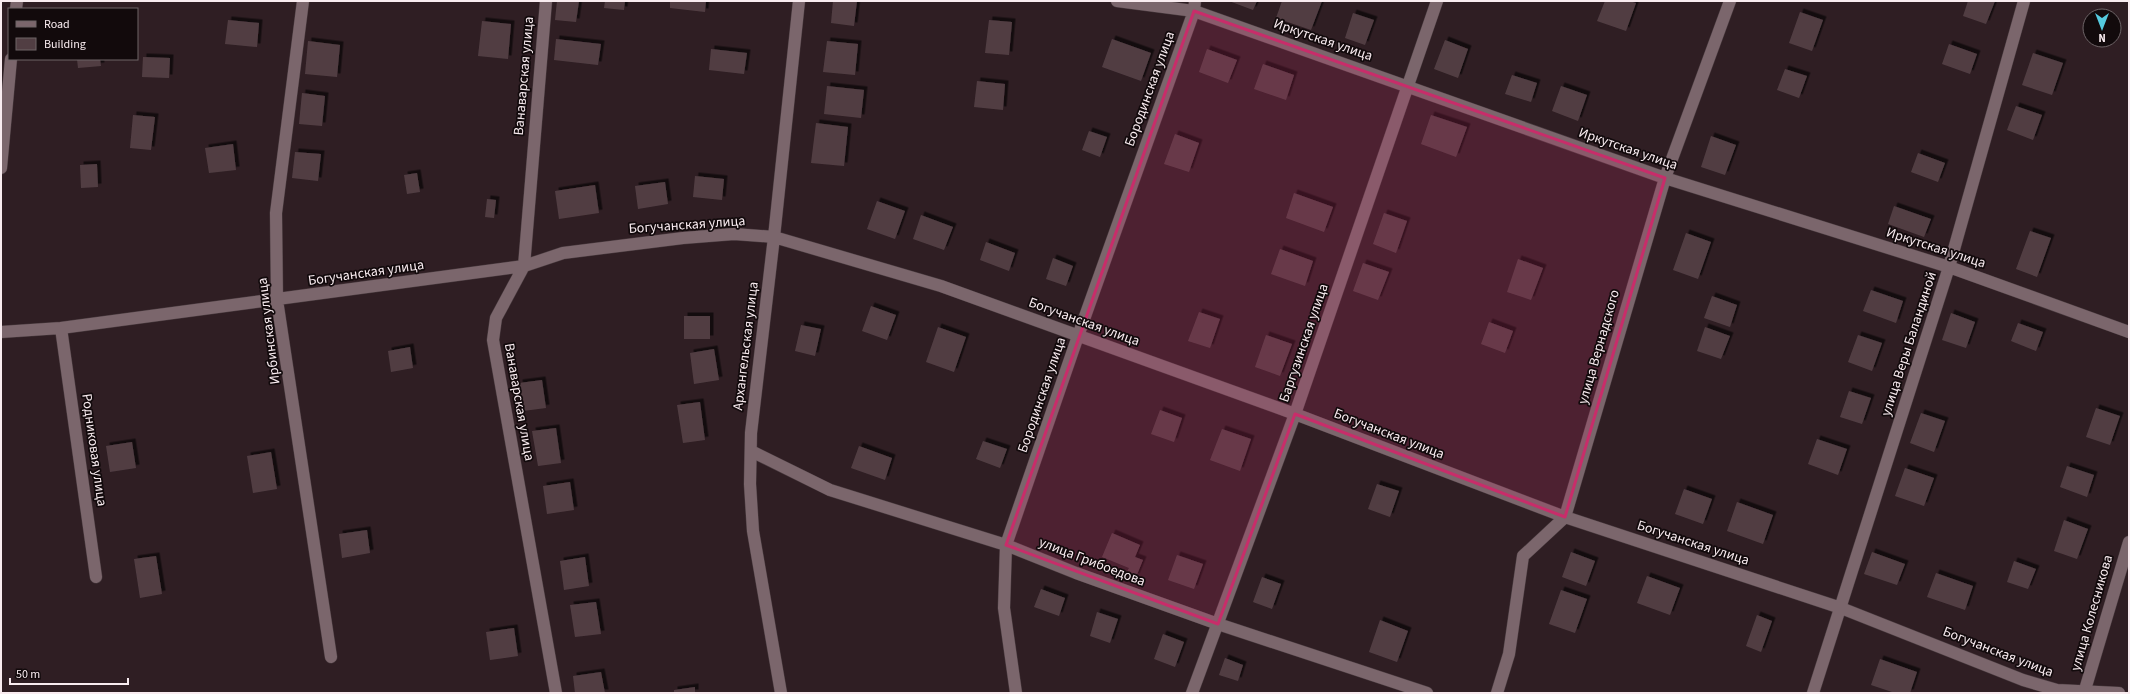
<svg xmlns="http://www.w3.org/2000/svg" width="2130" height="694" font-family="'Source Sans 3',sans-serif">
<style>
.building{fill:#513e43;filter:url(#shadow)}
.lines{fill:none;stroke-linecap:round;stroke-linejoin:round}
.minor-casing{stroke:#483a3e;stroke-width:13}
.minor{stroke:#7b666c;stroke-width:12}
.marked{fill:#c82d6a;fill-opacity:0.2;stroke:#c82d6a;stroke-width:3;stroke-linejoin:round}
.labels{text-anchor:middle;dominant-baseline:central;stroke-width:3.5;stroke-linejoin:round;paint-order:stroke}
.street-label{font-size:14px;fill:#f9ecf0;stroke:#120a0c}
</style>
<defs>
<filter id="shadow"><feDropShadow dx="3.5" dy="-3.5" stdDeviation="0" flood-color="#0009"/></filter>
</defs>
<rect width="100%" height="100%" fill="#2f1e23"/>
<!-- building -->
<path class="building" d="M557,1H579L576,22L555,20Z
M605,1H625L624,10L604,8Z
M670,1H706L705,12L670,8Z
M833,1H857L854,26L831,23Z
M1229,1H1257L1253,10Z
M1282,1H1322L1311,30L1276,18Z
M1605,1H1629L1636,3L1626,31L1597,21Z
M1968,1H1995L1986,24L1963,16Z
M1800,12L1823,20L1812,51L1789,43Z
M1353,13L1374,20L1365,45L1345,38Z
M228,20L259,23L257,47L225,44Z
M989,20L1012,22L1009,55L985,53Z
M482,21L511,24L508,59L478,56Z
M556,39L601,44L598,65L554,60Z
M1112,39L1151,53L1141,81L1102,67Z
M1445,40L1468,49L1458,78L1434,69Z
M308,41L340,45L337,77L305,74Z
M827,41L858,44L855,75L823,72Z
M1949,44L1977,54L1970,74L1942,64Z
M711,49L747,53L744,74L709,70Z
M1207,49L1237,60L1228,83L1199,72Z
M2033,53L2063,63L2052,95L2022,85Z
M143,57L170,58L169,78L142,77Z
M77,59H100L101,66L78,68Z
M1263,64L1294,75L1286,100L1254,89Z
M1785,69L1807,76L1799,98L1777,90Z
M1512,75L1537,83L1531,102L1505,94Z
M977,81L1005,84L1003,110L974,107Z
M827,86L864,90L861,118L824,114Z
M1561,86L1587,95L1578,121L1552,111Z
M302,93L325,96L322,126L299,124Z
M2016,106L2042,115L2033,140L2007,130Z
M133,115L155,117L151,150L130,148Z
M1431,115L1467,127L1456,157L1421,144Z
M816,123L848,127L844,166L811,163Z
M1089,131L1107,137L1100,157L1082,150Z
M1175,134L1199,143L1189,172L1164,164Z
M1711,136L1736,145L1725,175L1701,167Z
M233,144L236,170L209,173L205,148Z
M295,152L321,154L318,181L292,178Z
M1918,153L1945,163L1938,182L1911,172Z
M97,164L98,187L81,188L80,165Z
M417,173L420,192L407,194L404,175Z
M695,176L724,179L722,200L693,197Z
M665,182L668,204L638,209L635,186Z
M595,185L599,213L559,219L555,191Z
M1294,193L1333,207L1324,232L1286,218Z
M487,199L496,200L494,218L485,217Z
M877,201L905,211L895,239L867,229Z
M1894,206L1931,219L1924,237L1888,224Z
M1384,213L1407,221L1396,253L1373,244Z
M921,215L953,227L944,250L913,239Z
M2030,231L2051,238L2037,277L2016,269Z
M1686,233L1711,242L1698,279L1673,270Z
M986,242L1015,253L1009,271L980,260Z
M1280,249L1313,261L1305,286L1271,274Z
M1053,258L1073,266L1066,286L1046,279Z
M1518,259L1543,268L1531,300L1507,292Z
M1363,263L1389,272L1378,300L1353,291Z
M1871,290L1903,301L1896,323L1863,311Z
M1712,296L1737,305L1730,327L1704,318Z
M871,306L896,315L887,340L862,331Z
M1199,312L1220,319L1210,348L1188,341Z
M1951,313L1975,322L1966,348L1942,340Z
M684,316H710V339H684Z
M1489,322L1513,331L1505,353L1481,344Z
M2018,323L2043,332L2036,351L2011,341Z
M801,325L821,329L815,356L795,351Z
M938,327L966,337L954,372L926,362Z
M1705,327L1730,336L1721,359L1697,351Z
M1266,335L1292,344L1280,376L1255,367Z
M1858,335L1882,343L1872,371L1848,362Z
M410,347L413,368L391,372L388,351Z
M714,349L719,380L694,384L690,353Z
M542,380L546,408L523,411L519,383Z
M1849,391L1871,398L1862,424L1840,417Z
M700,402L705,440L683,443L677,405Z
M2096,408L2120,416L2110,445L2086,437Z
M1160,410L1182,418L1174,442L1151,434Z
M1921,413L1945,421L1934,452L1910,443Z
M556,428L561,463L538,466L532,431Z
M1222,429L1251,439L1240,471L1210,460Z
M1817,439L1847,449L1838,475L1808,464Z
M983,441L1007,449L1000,468L976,459Z
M132,442L136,468L110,472L106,446Z
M859,446L892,458L885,480L851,468Z
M271,452L277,489L253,493L247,456Z
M2067,466L2094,475L2087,497L2060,487Z
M1905,468L1934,478L1924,506L1895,496Z
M570,482L574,510L547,514L543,486Z
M1377,484L1399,491L1390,517L1368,509Z
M1684,489L1712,499L1703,524L1675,514Z
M1737,502L1773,515L1763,544L1727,531Z
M2064,520L2088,529L2077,559L2054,551Z
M367,530L370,553L342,558L339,534Z
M1112,533L1140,545L1135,557L1143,560L1136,577L1126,573L1129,568L1102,557Z
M1571,552L1595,561L1586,586L1562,577Z
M1872,552L1905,564L1897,585L1864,574Z
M1177,555L1203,564L1194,589L1168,580Z
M156,556L162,594L140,598L134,559Z
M585,557L589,586L564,590L560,561Z
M2014,561L2036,569L2028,589L2007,582Z
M1936,573L1973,586L1965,610L1927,597Z
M1647,576L1680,588L1670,615L1637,603Z
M1262,577L1281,584L1272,609L1253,602Z
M1041,589L1065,598L1059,616L1034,607Z
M1561,590L1587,599L1575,633L1549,624Z
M596,602L601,634L575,637L570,605Z
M1097,612L1118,619L1110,643L1090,636Z
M1757,615L1772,621L1761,652L1746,646Z
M1380,620L1408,631L1397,662L1369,652Z
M514,628L518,656L490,660L486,632Z
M1163,634L1184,642L1175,667L1154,659Z
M1225,658L1243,665L1238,681L1219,675Z
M1880,659L1917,672L1910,693H1895L1871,685Z
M601,672L605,693H575L573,676Z
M695,687V693H674V690Z"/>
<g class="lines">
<!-- minor casing -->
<g class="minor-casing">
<path id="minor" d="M303,1L276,213L277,300L331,657
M546,1L524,266L496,318L493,340L556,693
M1117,1L1194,11L1665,178L1949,267L2129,332
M16,9L17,1
M1,168L11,59
M61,328L96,577
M1,332L61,328L524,266L563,253L683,238L734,234L774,237L941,286L1295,414L1565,517L1841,608L2023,680L2057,690L2119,693
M751,451L830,490L1006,545L1076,573L1218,624L1427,693
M781,693L753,531L750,484L751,433L774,237L799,1
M1016,693L1004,608L1006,545L1078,336L1194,11L1195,1
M1192,693L1295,414L1437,1
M1497,693L1509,654L1523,556L1565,517L1665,178L1730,1
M1813,693L1949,267L2024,1
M2084,693L2129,542"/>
</g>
<!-- minor -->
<use href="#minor" class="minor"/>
</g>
<!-- marked area -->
<path class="marked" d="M1194,11L1665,178L1565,517L1295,414L1218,624L1006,545Z"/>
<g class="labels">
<!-- street labels -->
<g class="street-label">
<text transform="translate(1323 40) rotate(19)">Иркутская улица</text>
<text transform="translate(524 76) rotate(-85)">Ванаварская улица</text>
<text transform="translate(1150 89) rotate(-70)">Бородинская улица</text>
<text transform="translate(1628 149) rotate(19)">Иркутская улица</text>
<text transform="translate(687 225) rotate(-4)">Богучанская улица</text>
<text transform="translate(1936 248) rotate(18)">Иркутская улица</text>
<text transform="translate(366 273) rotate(-8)">Богучанская улица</text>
<text transform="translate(1084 322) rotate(20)">Богучанская улица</text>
<text transform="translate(269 331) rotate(-97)">Ирбинская улица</text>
<text transform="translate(1304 343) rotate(-71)">Баргузинская улица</text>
<text transform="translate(1909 344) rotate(-72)">улица Веры Баландиной</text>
<text transform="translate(746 346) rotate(-83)">Архангельская улица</text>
<text transform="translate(1599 347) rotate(-74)">улица Вернадского</text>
<text transform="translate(1042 395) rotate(-71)">Бородинская улица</text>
<text transform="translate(519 402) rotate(80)">Ванаварская улица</text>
<text transform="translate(1389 434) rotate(21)">Богучанская улица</text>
<text transform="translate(94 450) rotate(82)">Родниковая улица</text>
<text transform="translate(1693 543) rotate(18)">Богучанская улица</text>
<text transform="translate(1092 562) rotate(21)">улица Грибоедова</text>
<text transform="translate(2092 613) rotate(-74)">улица Колесникова</text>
<text transform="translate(1998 652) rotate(21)">Богучанская улица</text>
</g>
</g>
<!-- border -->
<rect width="2130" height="694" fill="none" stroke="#f9ecf0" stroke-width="4"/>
<!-- legend -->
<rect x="8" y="8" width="130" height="52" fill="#120a0c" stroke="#6e6467"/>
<rect x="16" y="21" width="20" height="6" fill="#7b666c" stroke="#6e6467"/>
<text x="44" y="28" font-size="12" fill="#f9ecf0">Road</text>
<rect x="16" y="38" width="20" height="12" fill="#513e43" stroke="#6e6467"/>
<text x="44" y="48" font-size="12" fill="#f9ecf0">Building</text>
<!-- north arrow -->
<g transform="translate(2102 28) rotate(180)"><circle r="19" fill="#120a0c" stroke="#6e6467"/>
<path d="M0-3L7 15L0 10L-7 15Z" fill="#55cadf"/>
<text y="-6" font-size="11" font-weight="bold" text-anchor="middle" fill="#f9ecf0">N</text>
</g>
<!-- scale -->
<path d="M10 678v6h118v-6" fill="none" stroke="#f9ecf0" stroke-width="2"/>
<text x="16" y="678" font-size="12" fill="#f9ecf0" stroke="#120a0c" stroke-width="3" paint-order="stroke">50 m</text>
</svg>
